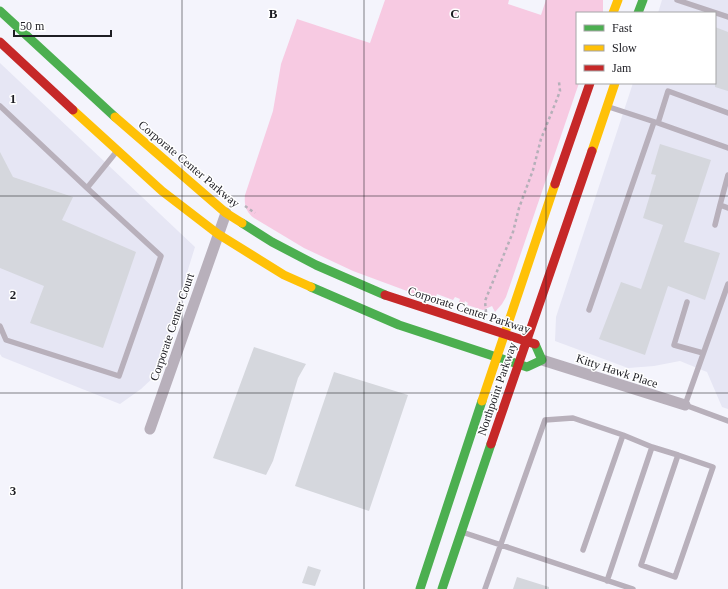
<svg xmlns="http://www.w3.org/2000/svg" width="728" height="589" font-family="'Times New Roman',serif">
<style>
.built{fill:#e6e6f4}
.green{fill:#f7cae2}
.building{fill:#d5d7dd}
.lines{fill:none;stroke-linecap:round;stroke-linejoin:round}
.path{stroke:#b5b0b9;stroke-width:2.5;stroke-dasharray:3 3;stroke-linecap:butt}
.lane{stroke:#b8b0bb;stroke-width:5.5}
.street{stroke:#b8b0bb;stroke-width:11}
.fast{stroke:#4caf50;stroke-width:9}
.slow{stroke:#ffc107;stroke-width:9}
.jam{stroke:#c62828;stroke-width:9}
.grid{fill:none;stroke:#1d1d23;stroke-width:1;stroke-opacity:0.55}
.labels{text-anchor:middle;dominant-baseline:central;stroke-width:3;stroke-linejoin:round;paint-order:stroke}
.street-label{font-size:12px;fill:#1d1d23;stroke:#fff}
.grid-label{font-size:13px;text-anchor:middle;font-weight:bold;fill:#1d1d23;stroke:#fff;stroke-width:3;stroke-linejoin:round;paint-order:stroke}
</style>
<rect width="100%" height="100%" fill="#f4f4fc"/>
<!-- built -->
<path class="built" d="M662,0H728V409L722,407L707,372L680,361L654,366L628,368L555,341L556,317L633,83H715V13H658Z
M0,63L195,247L155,376L141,389L120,404L2,357L0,354Z"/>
<!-- green -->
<path class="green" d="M385,0H509L508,4L541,15L546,0H603V13H577V83H579L506,297L502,304L495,312L492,306L483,310L467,305L468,303L465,301L464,304L459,302L460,299L455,297L453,300L437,294L434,301L353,271L304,248L254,218C246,212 244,205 245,195L273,111L281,64L297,19L370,43Z"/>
<!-- building -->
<path class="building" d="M715,27L728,32V91L715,87Z
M660,144L711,160L684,242L720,253L705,300L668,286L645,355L599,339L621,282L641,289L663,225L643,218L656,175L651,174Z
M0,152L13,177L73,197L62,220L136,252L103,348L30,323L44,286L0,268Z
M254,347L306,364L298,378L273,461L266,475L213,458Z
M334,372L408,395L369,511L295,486Z
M308,566L321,570L315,586L302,583Z
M517,577L549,587V589H513Z"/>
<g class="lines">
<!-- path -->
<path class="path" d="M245,206L255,213
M486,312L485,301L513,232L519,208L533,170L541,139L557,99L560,91L559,82"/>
<!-- lane -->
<path class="lane" d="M677,0L728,17
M0,106L87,188
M609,107L658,123L668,91L728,113
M658,123L728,148
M720,205L728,175
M715,225L720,205L728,208
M728,284L685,405L728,421
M687,302L674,345L703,353
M589,310L654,122
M0,326L6,340L119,376L161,256L87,188L117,151
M623,435L652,447L678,455L641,565L675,577L713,467L678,455
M462,532L633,589
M607,581L652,447
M485,589L545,420L573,418L623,435L583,550"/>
<!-- street -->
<path class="street" d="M542,360L685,405
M150,429L226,213"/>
<!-- fast -->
<path class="fast" d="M0,11L115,117
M638,13L643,0
M242,223L272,242L316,265L385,295
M311,287L399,325L527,367L542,360L535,344
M420,589L482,401
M442,589L491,444"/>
<!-- slow -->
<path class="slow" d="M613,13L618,0
M73,110L162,191L218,234L284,275L311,287
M115,117L226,213L242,223
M592,151L615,83
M482,401L555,184"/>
<!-- jam -->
<path class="jam" d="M0,42L73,110
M555,184L590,83
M385,295L535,344
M491,444L592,151"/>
</g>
<!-- grid -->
<path class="grid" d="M182,0V589M364,0V589M546,0V589M0,196H728M0,393H728"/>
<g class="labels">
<!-- street labels -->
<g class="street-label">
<text transform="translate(189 164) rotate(40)">Corporate Center Parkway</text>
<text transform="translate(469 310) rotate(18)">Corporate Center Parkway</text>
<text transform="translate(172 327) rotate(-71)">Corporate Center Court</text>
<text transform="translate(617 371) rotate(18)">Kitty Hawk Place</text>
<text transform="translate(497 389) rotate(-71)">Northpoint Parkway</text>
</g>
</g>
<g class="grid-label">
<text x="273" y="18">B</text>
<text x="455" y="18">C</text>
<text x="13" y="103">1</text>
<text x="13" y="299">2</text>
<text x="13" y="495">3</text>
</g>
<!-- legend -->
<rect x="576" y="12" width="140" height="72" fill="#ffffff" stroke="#a5a5a7"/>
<rect x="584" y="25" width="20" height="6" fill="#4caf50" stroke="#a5a5a7"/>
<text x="612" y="32" font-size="12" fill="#1d1d23">Fast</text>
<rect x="584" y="45" width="20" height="6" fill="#ffc107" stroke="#a5a5a7"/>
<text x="612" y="52" font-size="12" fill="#1d1d23">Slow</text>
<rect x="584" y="65" width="20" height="6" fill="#c62828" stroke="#a5a5a7"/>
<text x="612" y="72" font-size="12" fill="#1d1d23">Jam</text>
<!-- scale -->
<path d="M14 30v6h97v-6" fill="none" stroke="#1d1d23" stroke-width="2"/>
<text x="20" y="30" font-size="12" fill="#1d1d23" stroke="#ffffff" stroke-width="3" paint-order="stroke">50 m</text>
</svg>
